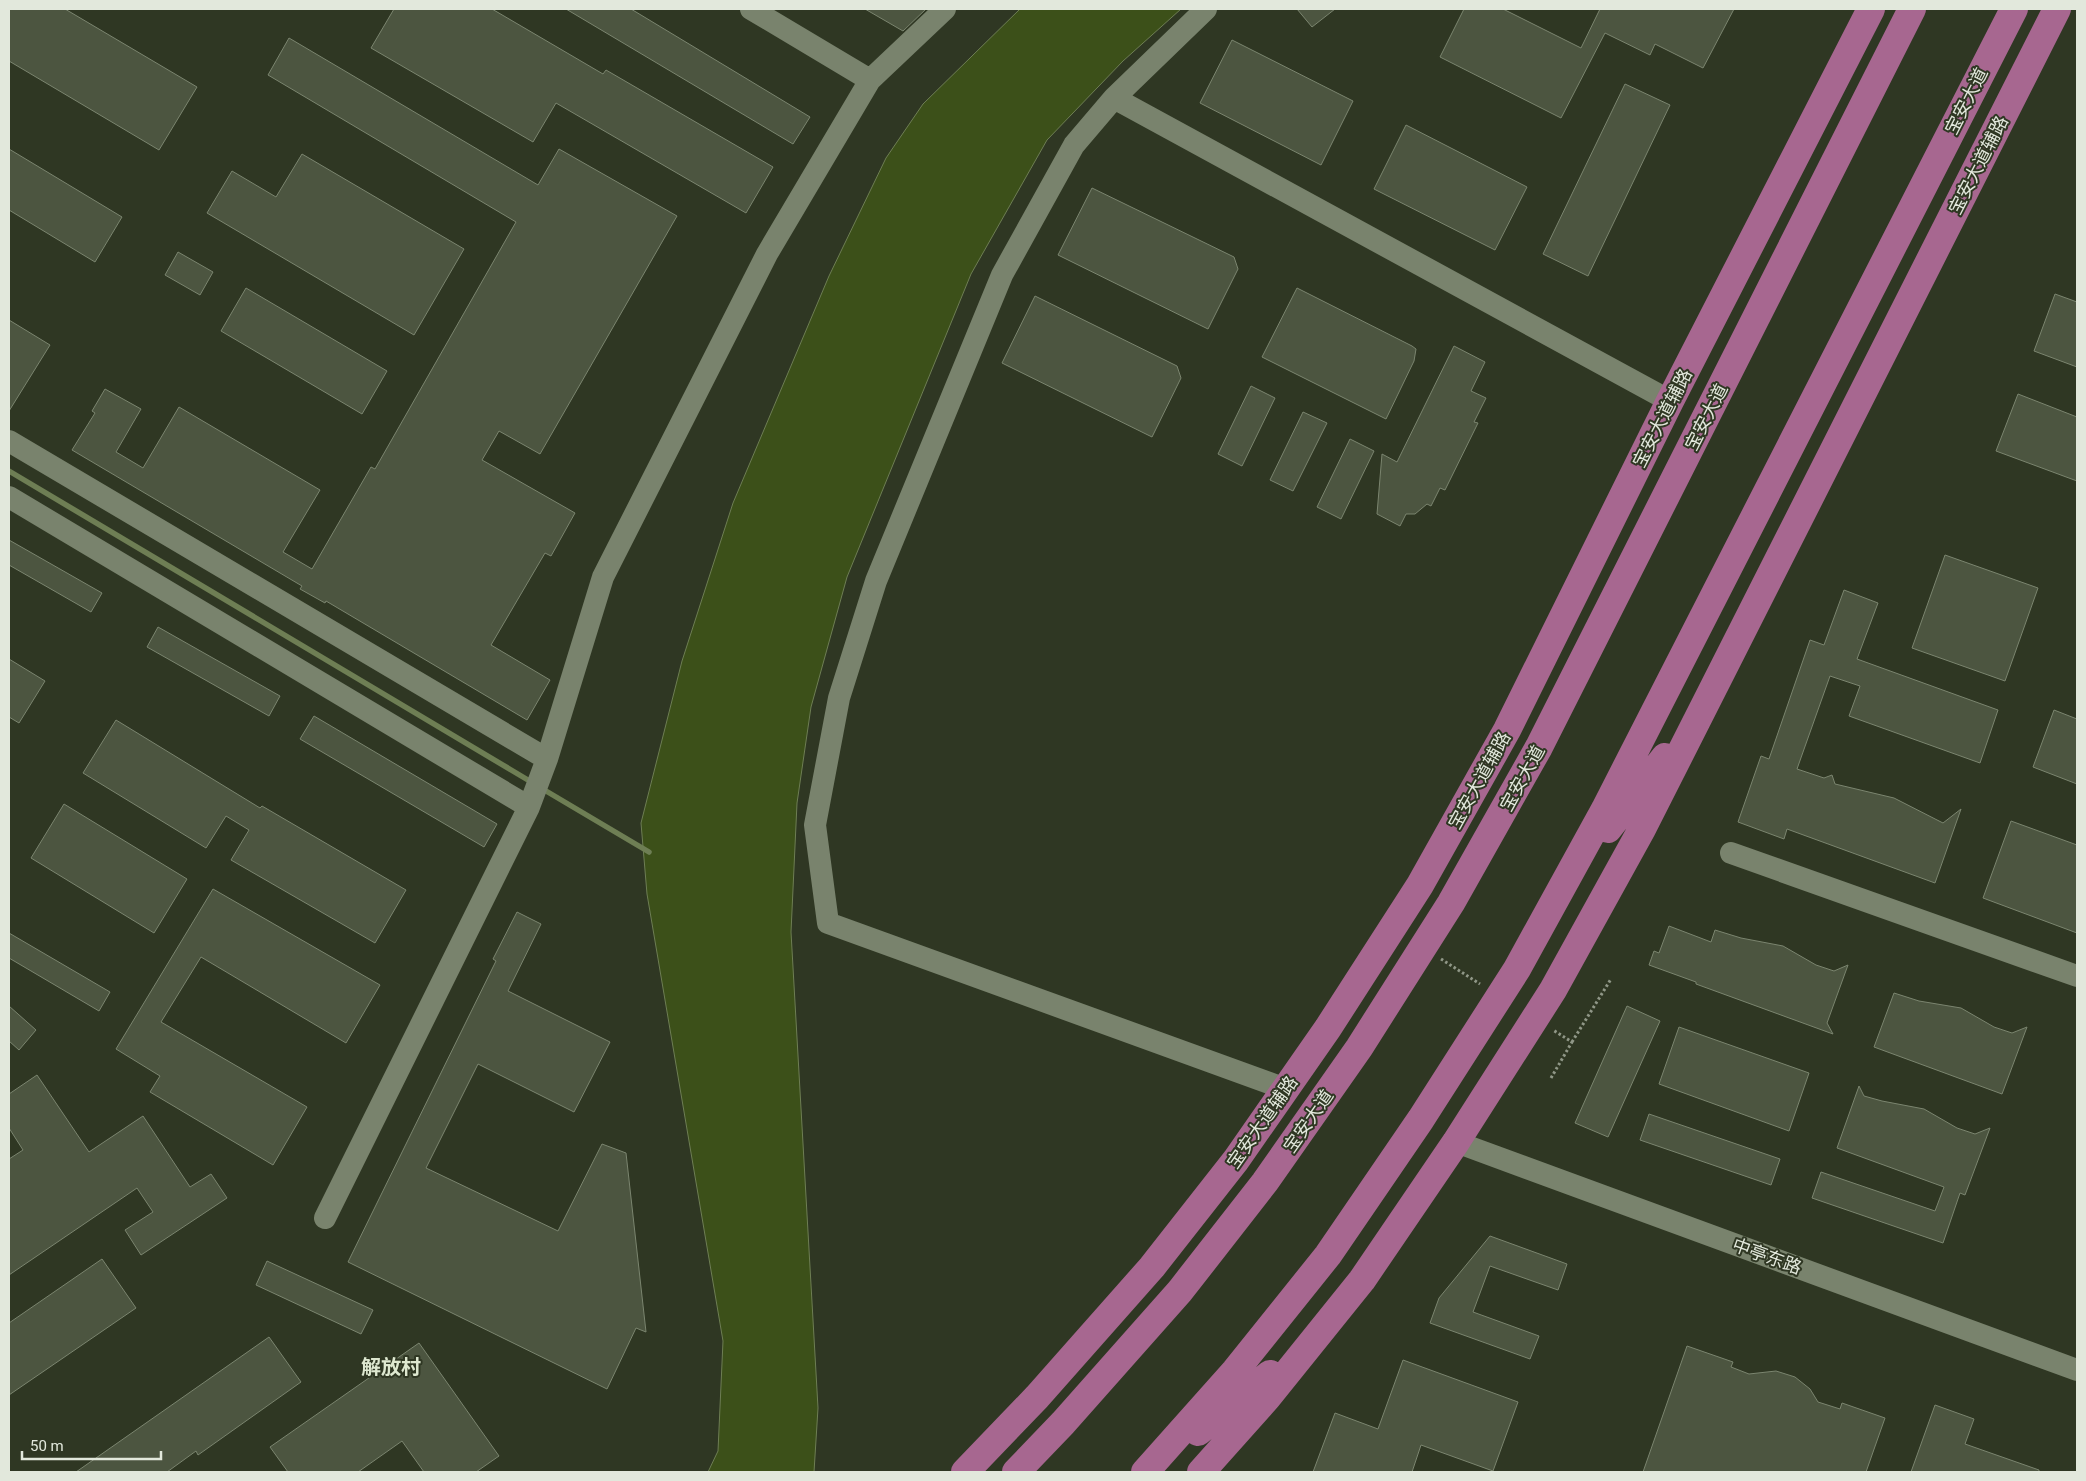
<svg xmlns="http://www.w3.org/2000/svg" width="2086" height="1481" font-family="Roboto,'Noto Sans SC',sans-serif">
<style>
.water{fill:#3c5019;stroke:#6e7e54}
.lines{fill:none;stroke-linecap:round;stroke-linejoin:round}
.stream{stroke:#6e7e54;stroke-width:5.5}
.building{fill:#4c5540;stroke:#7b856f}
.path{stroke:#909787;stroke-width:3;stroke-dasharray:2.5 2.5;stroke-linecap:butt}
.minor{stroke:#79836d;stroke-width:22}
.major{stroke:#a76790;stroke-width:28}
.labels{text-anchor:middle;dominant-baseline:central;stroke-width:4;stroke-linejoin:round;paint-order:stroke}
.street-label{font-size:18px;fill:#e2e8dc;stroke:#2f3723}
.quarter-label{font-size:20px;font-weight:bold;fill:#dee8d0;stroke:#2f3723}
</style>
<rect width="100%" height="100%" fill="#2f3723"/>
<!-- water -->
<path class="water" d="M1020,9H1181L1123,61L1047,140L971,274L847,577L811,707L797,803L791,932L818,1408L814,1472H708L718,1451L723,1341L647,894L641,823L682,661L733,503L829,276L886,158L923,104Z"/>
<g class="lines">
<!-- stream -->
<path class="stream" d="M9,471L533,783
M541,788L649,852"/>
</g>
<!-- building -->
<path class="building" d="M9,9H65L197,87L159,150L9,61Z
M394,9H492L603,74L606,70L773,167L746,213L556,103L533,142L371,48Z
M566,9H631L810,117L793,144Z
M865,9H926L903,31Z
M1297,9H1335L1312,27Z
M1464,9H1503L1581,48L1600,9H1734L1703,68L1655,44L1650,55L1605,33L1561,118L1440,57Z
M289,38L538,185L559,149L677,216L540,454L499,431L482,460L575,513L551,556L545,553L491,645L550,680L527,720L326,601L325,603L300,589L302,586L72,450L95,413L92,411L105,389L141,409L116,452L143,468L179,407L320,490L283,552L312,569L371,467L375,469L516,222L268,75Z
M1232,40L1353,101L1321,165L1200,103Z
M1625,84L1670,105L1588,276L1543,254Z
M1406,125L1527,187L1495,250L1374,189Z
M9,149L122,217L95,262L9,210Z
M302,154L464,249L414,335L207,213L232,171L276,197Z
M1092,188L1234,257L1238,269L1208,329L1058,255Z
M178,252L213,272L200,295L165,275Z
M246,288L387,371L362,414L221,331Z
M1297,288L1412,346L1416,349L1414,361L1386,419L1262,357Z
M2055,294L2077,302V367L2034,351Z
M1035,296L1177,366L1181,378L1152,437L1002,363Z
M9,320L50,345L9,411Z
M1454,346L1485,362L1471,391L1486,398L1474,422L1478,423L1445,490L1440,488L1431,506L1427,504L1415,514H1406L1400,526L1377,514L1382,454L1397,462Z
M1251,386L1275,398L1242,466L1218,454Z
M2018,394L2077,417V481L1996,451Z
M1303,412L1327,423L1293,491L1270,480Z
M1350,439L1374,451L1341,519L1317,507Z
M9,540L102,593L91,612L9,565Z
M1945,555L2038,588L2005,681L1912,648Z
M1844,590L1878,603L1857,659L1998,710L1980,763L1849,716L1860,686L1830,676L1797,769L1824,778L1832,775L1835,784L1894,798L1943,823L1961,809L1935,883L1787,829L1784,839L1738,822L1761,756L1769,759L1810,640L1824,645Z
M158,627L280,696L269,716L147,647Z
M9,659L45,681L19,723L9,717Z
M2054,710L2077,719V784L2033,767Z
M314,716L497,824L484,847L300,739Z
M116,720L260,808L262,806L406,890L375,943L231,860L249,830L226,816L206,848L83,773Z
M64,804L187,879L154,933L31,858Z
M2011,821L2077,845V933L1983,898Z
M213,889L380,985L346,1043L201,957L161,1022L307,1107L273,1165L150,1092L160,1076L116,1049Z
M517,912L541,924L508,991L610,1042L574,1112L478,1064L426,1168L558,1231L602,1144L626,1153L646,1332L636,1328L607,1389L348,1262L496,961L493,959Z
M1669,926L1711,942L1715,930L1741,938L1783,946L1816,965L1834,971L1848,965L1827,1023L1833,1034L1696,984V982L1649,965L1654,951L1659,953Z
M9,933L110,992L99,1011L9,958Z
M1894,993L1919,1001L1961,1008L1994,1027L2012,1033L2027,1027L2002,1094L1874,1047Z
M9,1006L36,1030L19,1050L9,1041Z
M1627,1006L1660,1021L1608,1137L1575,1123Z
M1679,1027L1809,1073L1789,1131L1659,1084Z
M37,1075L89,1152L143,1116L190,1187L211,1174L227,1198L141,1255L125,1230L153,1212L137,1188L9,1275V1159L23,1150L9,1128V1094Z
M1859,1086L1864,1096L1882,1101L1924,1109L1957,1128L1975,1134L1990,1128L1965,1195L1960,1193L1943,1243L1812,1198L1821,1172L1935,1211L1944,1187L1837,1148Z
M1649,1114L1780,1159L1771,1185L1640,1140Z
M1490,1236L1567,1264L1558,1290L1490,1266L1473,1312L1539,1336L1530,1359L1430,1323L1439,1298Z
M102,1259L136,1308L9,1395V1323Z
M267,1261L373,1310L361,1334L256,1285Z
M269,1337L301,1382L198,1455L196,1451L167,1472H76Z
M419,1343L499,1456L476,1472H424L402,1441L358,1472H288L270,1447Z
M1687,1346L1733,1362L1731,1367L1749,1374L1776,1371L1795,1377L1810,1389L1818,1402L1840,1409L1842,1403L1885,1418L1866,1472H1643Z
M1403,1360L1518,1402L1493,1471L1421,1445L1412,1472H1313L1335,1413L1378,1429Z
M1935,1405L1974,1419L1965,1444L2039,1470V1472H1911Z"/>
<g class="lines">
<!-- path -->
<path class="path" d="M1441,959L1480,984
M1572,1042L1611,979
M1551,1078L1572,1042L1553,1030"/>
<!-- minor -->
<path class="minor" d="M751,9L870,80
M1206,9L1114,98L1074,145L1002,275L876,581L839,698L815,825L828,923L1286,1089
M1114,98L1670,401
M9,441L547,759
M9,497L529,807
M1731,853L2077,976
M1456,1142L2077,1370
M325,1218L529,807L547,759L603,577L767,254L870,80L945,9"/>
<!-- major -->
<path class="major" d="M1608,829L1665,757
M1198,1432L1270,1374
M965,1472L1037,1397L1152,1267L1236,1160L1328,1028L1420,885L1507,730L1670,401L1871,9
M1016,1472L1063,1423L1180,1291L1265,1182L1359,1048L1451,903L1539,747L1912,9
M1145,1472L1235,1371L1328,1255L1421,1119L1517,969L1605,809L2014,9
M1201,1472L1267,1398L1362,1280L1456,1142L1553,990L1642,829L2057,9"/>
</g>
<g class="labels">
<!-- street labels -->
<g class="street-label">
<text transform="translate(1966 101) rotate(-63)">宝安大道</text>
<text transform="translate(1978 165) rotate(-63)">宝安大道辅路</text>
<text transform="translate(1706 417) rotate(-63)">宝安大道</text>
<text transform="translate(1662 418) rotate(-63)">宝安大道辅路</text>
<text transform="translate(1522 778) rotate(-61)">宝安大道</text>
<text transform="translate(1479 780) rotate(-61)">宝安大道辅路</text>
<text transform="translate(1308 1121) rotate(-55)">宝安大道</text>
<text transform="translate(1262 1122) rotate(-55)">宝安大道辅路</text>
<text transform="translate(1767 1256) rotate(20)">中亭东路</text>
</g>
<!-- quarter labels -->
<g class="quarter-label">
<text x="391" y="1367">解放村</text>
</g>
</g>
<!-- border -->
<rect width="2086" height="1481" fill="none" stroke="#e2e8dc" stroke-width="20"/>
<!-- scale -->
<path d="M22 1451v8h139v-8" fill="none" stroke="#e2e8dc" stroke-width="2.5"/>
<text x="30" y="1451" font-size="15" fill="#e2e8dc" stroke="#2f3723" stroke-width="4" paint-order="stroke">50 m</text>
</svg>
